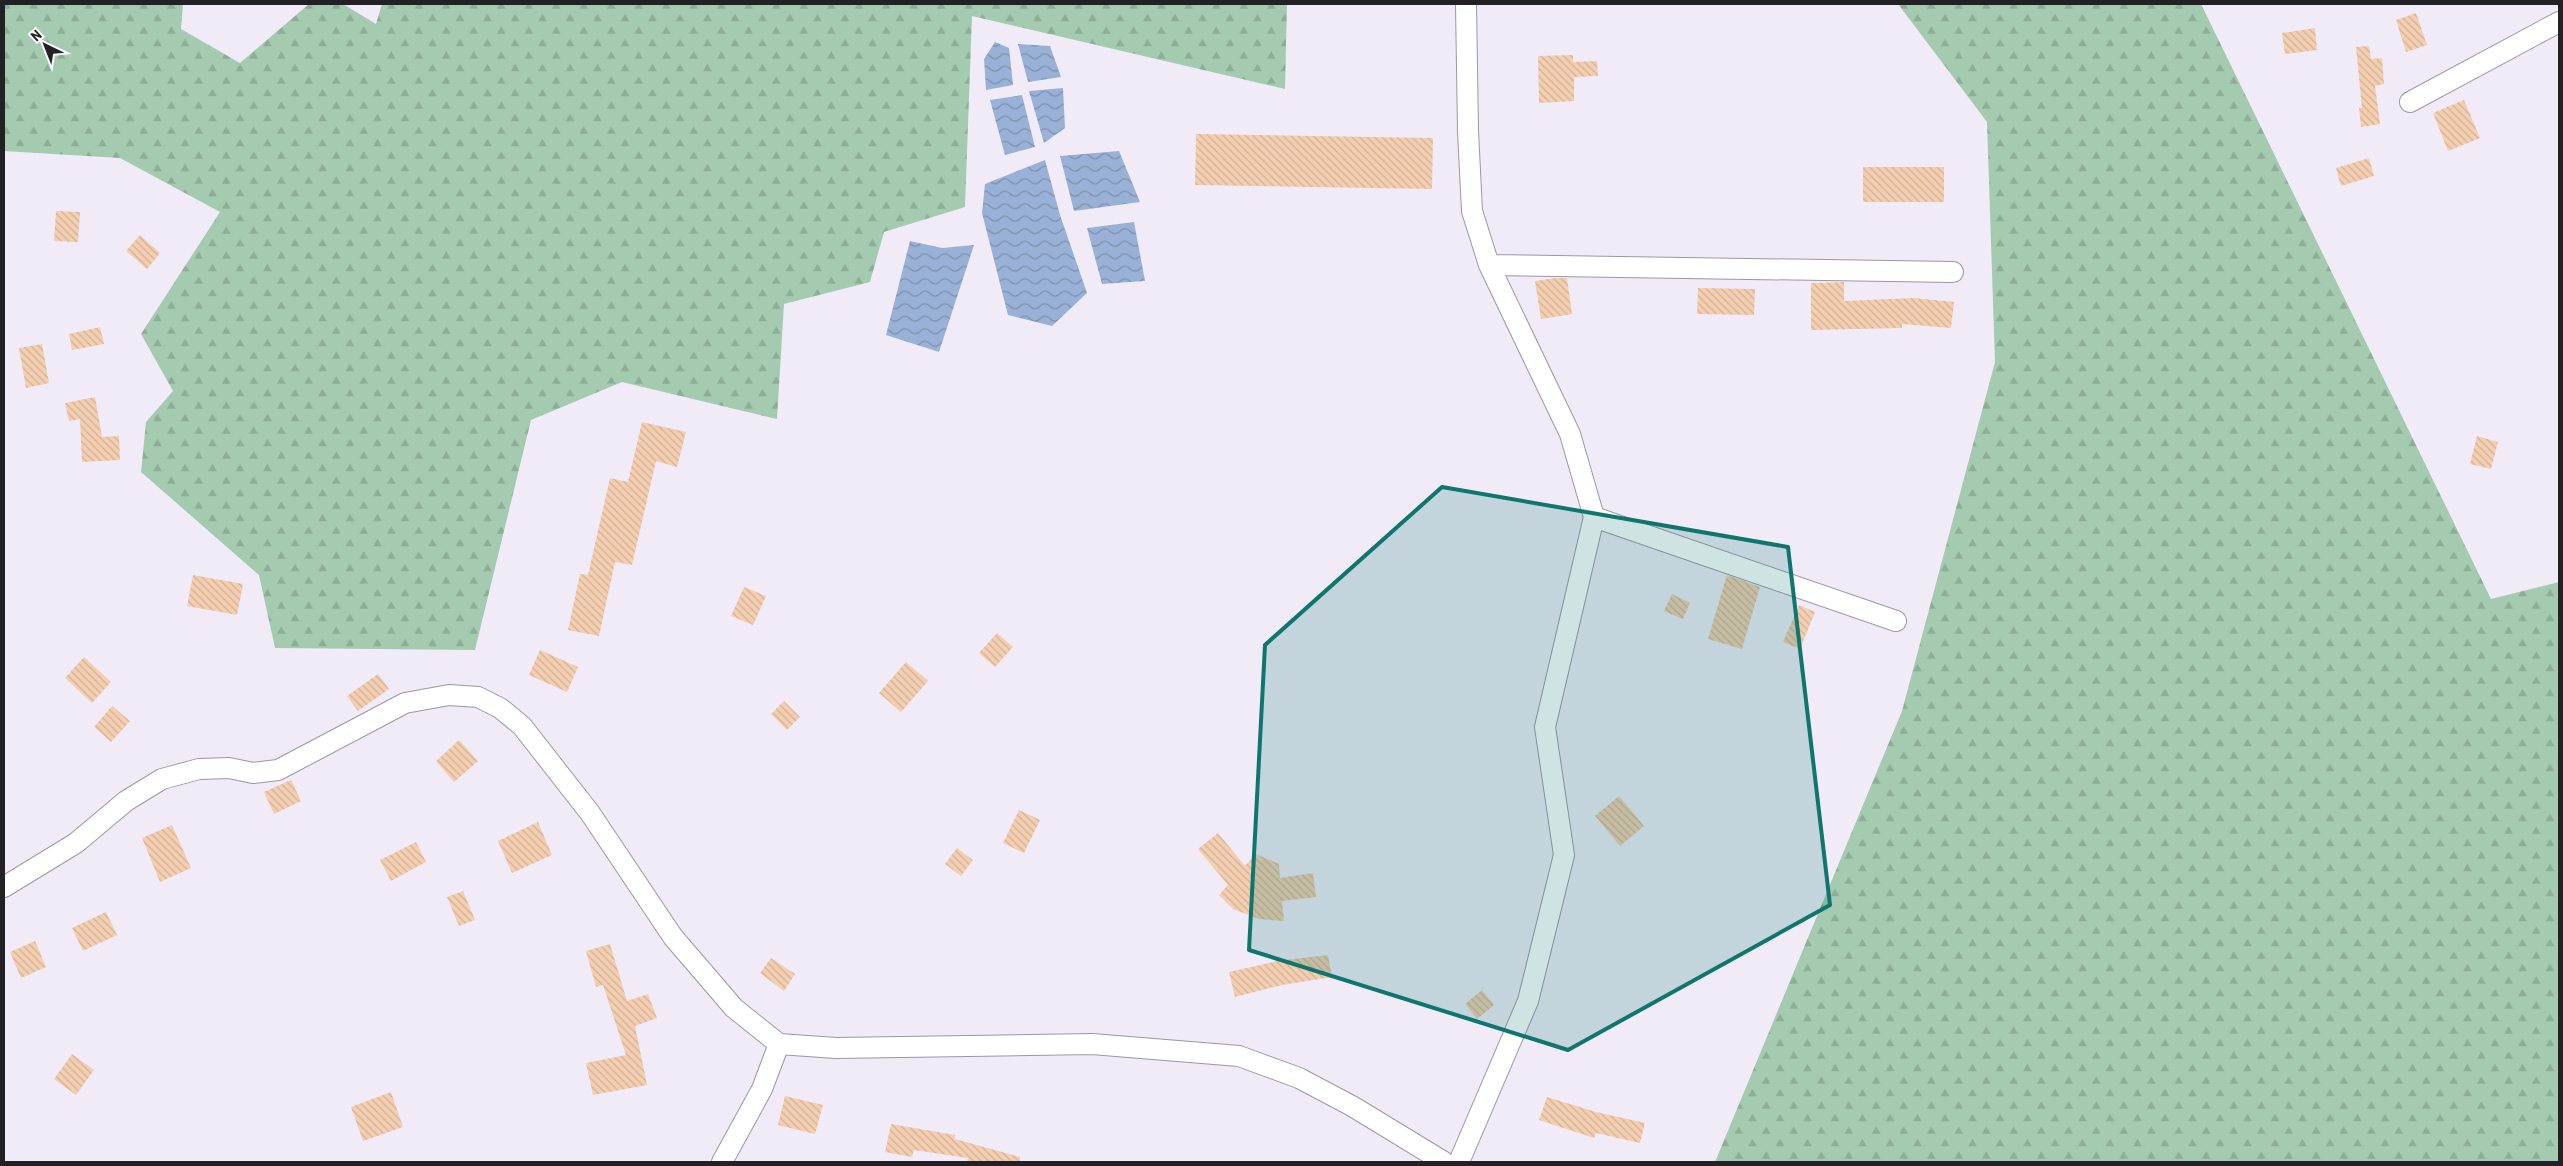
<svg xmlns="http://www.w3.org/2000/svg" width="2563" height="1166" font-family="'Roboto Condensed',sans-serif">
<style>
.forest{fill:url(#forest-firs)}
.water{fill:url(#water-waves)}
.building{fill:url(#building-back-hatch)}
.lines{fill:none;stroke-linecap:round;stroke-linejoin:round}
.street-casing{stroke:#9c97a3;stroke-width:22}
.street{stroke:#fff;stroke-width:20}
.marked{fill:#0f766e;fill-opacity:0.2;stroke:#0f766e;stroke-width:4;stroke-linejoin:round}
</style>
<defs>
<pattern id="forest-firs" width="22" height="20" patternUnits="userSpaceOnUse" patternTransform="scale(1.25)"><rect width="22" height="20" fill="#a4cab0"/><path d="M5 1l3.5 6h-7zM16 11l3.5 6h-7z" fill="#8dad97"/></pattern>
<pattern id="water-waves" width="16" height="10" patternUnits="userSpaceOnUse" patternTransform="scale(1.25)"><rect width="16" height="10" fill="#99b1d6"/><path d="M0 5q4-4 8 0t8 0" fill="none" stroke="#7d90ad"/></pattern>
<pattern id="building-back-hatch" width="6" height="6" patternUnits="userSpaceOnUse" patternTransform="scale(1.25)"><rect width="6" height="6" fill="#f4ceb0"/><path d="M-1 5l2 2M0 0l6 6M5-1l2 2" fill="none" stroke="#d1b197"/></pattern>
</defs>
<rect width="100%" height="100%" fill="#f1ebf8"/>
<!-- forest -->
<path class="forest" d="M4,4H183L181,29L240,63L309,4H343L376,24L382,4H1287L1285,89L972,16L965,207L884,232L870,282L784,304L777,419L622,382L531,420L475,650L275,648L259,575L141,472L146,422L173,391L141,334L220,212L120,158L4,151Z
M1898,4H2201L2491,599L2559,582V1162H1715L1902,711L1995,362L1987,122Z"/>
<!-- water -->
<path class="water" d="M995,42L1009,48L1013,85L986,90L984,59Z
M1018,44L1050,46L1061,77L1028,82Z
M1063,88L1065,128L1044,143L1029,91Z
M1022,95L1035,147L1005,155L990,100Z
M1119,151L1140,202L1074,211L1060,156Z
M1045,160L1060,215L1087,293L1052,326L1008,315L982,213L985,184Z
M1134,222L1145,281L1102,284L1087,228Z
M910,241L942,248L974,245L939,352L886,335Z"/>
<!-- building -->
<path class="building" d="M2416,13L2427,45L2406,52L2396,20Z
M2315,28L2317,50L2285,54L2282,33Z
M2369,46L2371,59L2382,58L2384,84L2375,86L2380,124L2361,127L2359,108H2362L2356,47Z
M1573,55V62L1597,61L1598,76L1574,77V101L1539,103L1538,56Z
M2464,100L2480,138L2448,151L2433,113Z
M1196,134L1433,138L1432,189L1195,185Z
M2369,158L2374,176L2341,186L2336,168Z
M1863,167H1944V202H1863Z
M56,211L80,212L78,242L54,241Z
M140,235L160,253L147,269L126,251Z
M1556,278H1567L1572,314L1541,319L1535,281Z
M1844,282V301L1914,298L1954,302L1951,328L1902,324V328L1811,330V283Z
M1698,288L1755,289L1754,315L1697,314Z
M100,327L104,344L72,350L69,334Z
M42,344L49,383L26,388L19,348Z
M95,397L102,437L119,436L120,460L82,462L80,419L69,421L65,403Z
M642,422L686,432L677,467L656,461L632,565L615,562L599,636L568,630L580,574L588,575L610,478L628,482Z
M2477,436L2498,442L2491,469L2470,464Z
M193,575L243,584L237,615L187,606Z
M1727,575L1760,587L1742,649L1708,639Z
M744,587L766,596L753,625L731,616Z
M1672,594L1690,603L1683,619L1664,611Z
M1799,605L1815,612L1800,649L1783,642Z
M997,633L1013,647L995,667L979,653Z
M540,650L578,667L567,692L529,675Z
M84,657L111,682L92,703L65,678Z
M906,662L928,681L901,712L879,693Z
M378,674L389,689L358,711L347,696Z
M784,701L800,717L787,730L771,714Z
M112,706L130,721L111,742L94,727Z
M459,740L478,761L454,782L436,761Z
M291,780L301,801L274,814L264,792Z
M1619,796L1644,826L1620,846L1595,816Z
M1019,810L1040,820L1024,853L1003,843Z
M538,822L552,855L512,873L498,841Z
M172,825L191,868L160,882L142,838Z
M1218,833L1245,866L1256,854L1279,864L1280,878L1313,873L1316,897L1282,901L1284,921L1259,919L1233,909L1219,895L1228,885L1198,849Z
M416,842L426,862L391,881L380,860Z
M957,848L973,860L961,876L945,864Z
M463,891L475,920L459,926L447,897Z
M106,912L117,935L83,951L72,928Z
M35,941L46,967L21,978L10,952Z
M610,944L627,1001L648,994L657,1018L635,1026L647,1085L593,1095L586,1063L626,1055L603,985L596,987L586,951Z
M1328,955L1332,977L1282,985L1235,997L1229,972L1277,961Z
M771,958L795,974L784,991L760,973Z
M1482,990L1494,1005L1477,1019L1465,1004Z
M72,1054L94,1070L76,1095L54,1079Z
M391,1092L403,1127L363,1141L351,1107Z
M785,1096L823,1105L815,1134L778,1125Z
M1547,1097L1596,1112L1645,1123L1640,1143L1596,1133L1594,1138L1539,1120Z
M891,1124L955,1135V1139L1020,1157V1162H967L968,1158L914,1150L912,1157L885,1152Z"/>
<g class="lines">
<!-- street casing -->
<g class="street-casing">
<path id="street" d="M2410,102L2559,22
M1489,265L1953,272
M1594,517L1896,621
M4,887L76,843L126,801L162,779L199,769L229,768L253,773L278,770L405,703L449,695L478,697L500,708L522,726L590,813L673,937L734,1008L779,1044L836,1048L1092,1044L1239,1056L1299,1078L1352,1106L1444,1162
M722,1162L762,1089L779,1044
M1459,1162L1528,1001L1564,855L1545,727L1594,517L1570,434L1489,265L1472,211L1468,131L1466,4"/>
</g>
<!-- street -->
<use href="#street" class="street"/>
</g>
<!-- marked area -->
<path class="marked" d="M1442,487L1788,547L1830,905L1568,1050L1249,950L1265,645Z"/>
<!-- border -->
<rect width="2563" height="1166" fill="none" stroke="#242126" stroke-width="10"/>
<!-- north arrow -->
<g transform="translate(45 45) rotate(317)" stroke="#fcfbfd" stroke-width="4" paint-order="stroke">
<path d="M0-4L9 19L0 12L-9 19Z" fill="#242126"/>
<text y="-8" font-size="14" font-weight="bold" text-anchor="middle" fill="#242126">N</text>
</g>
</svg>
